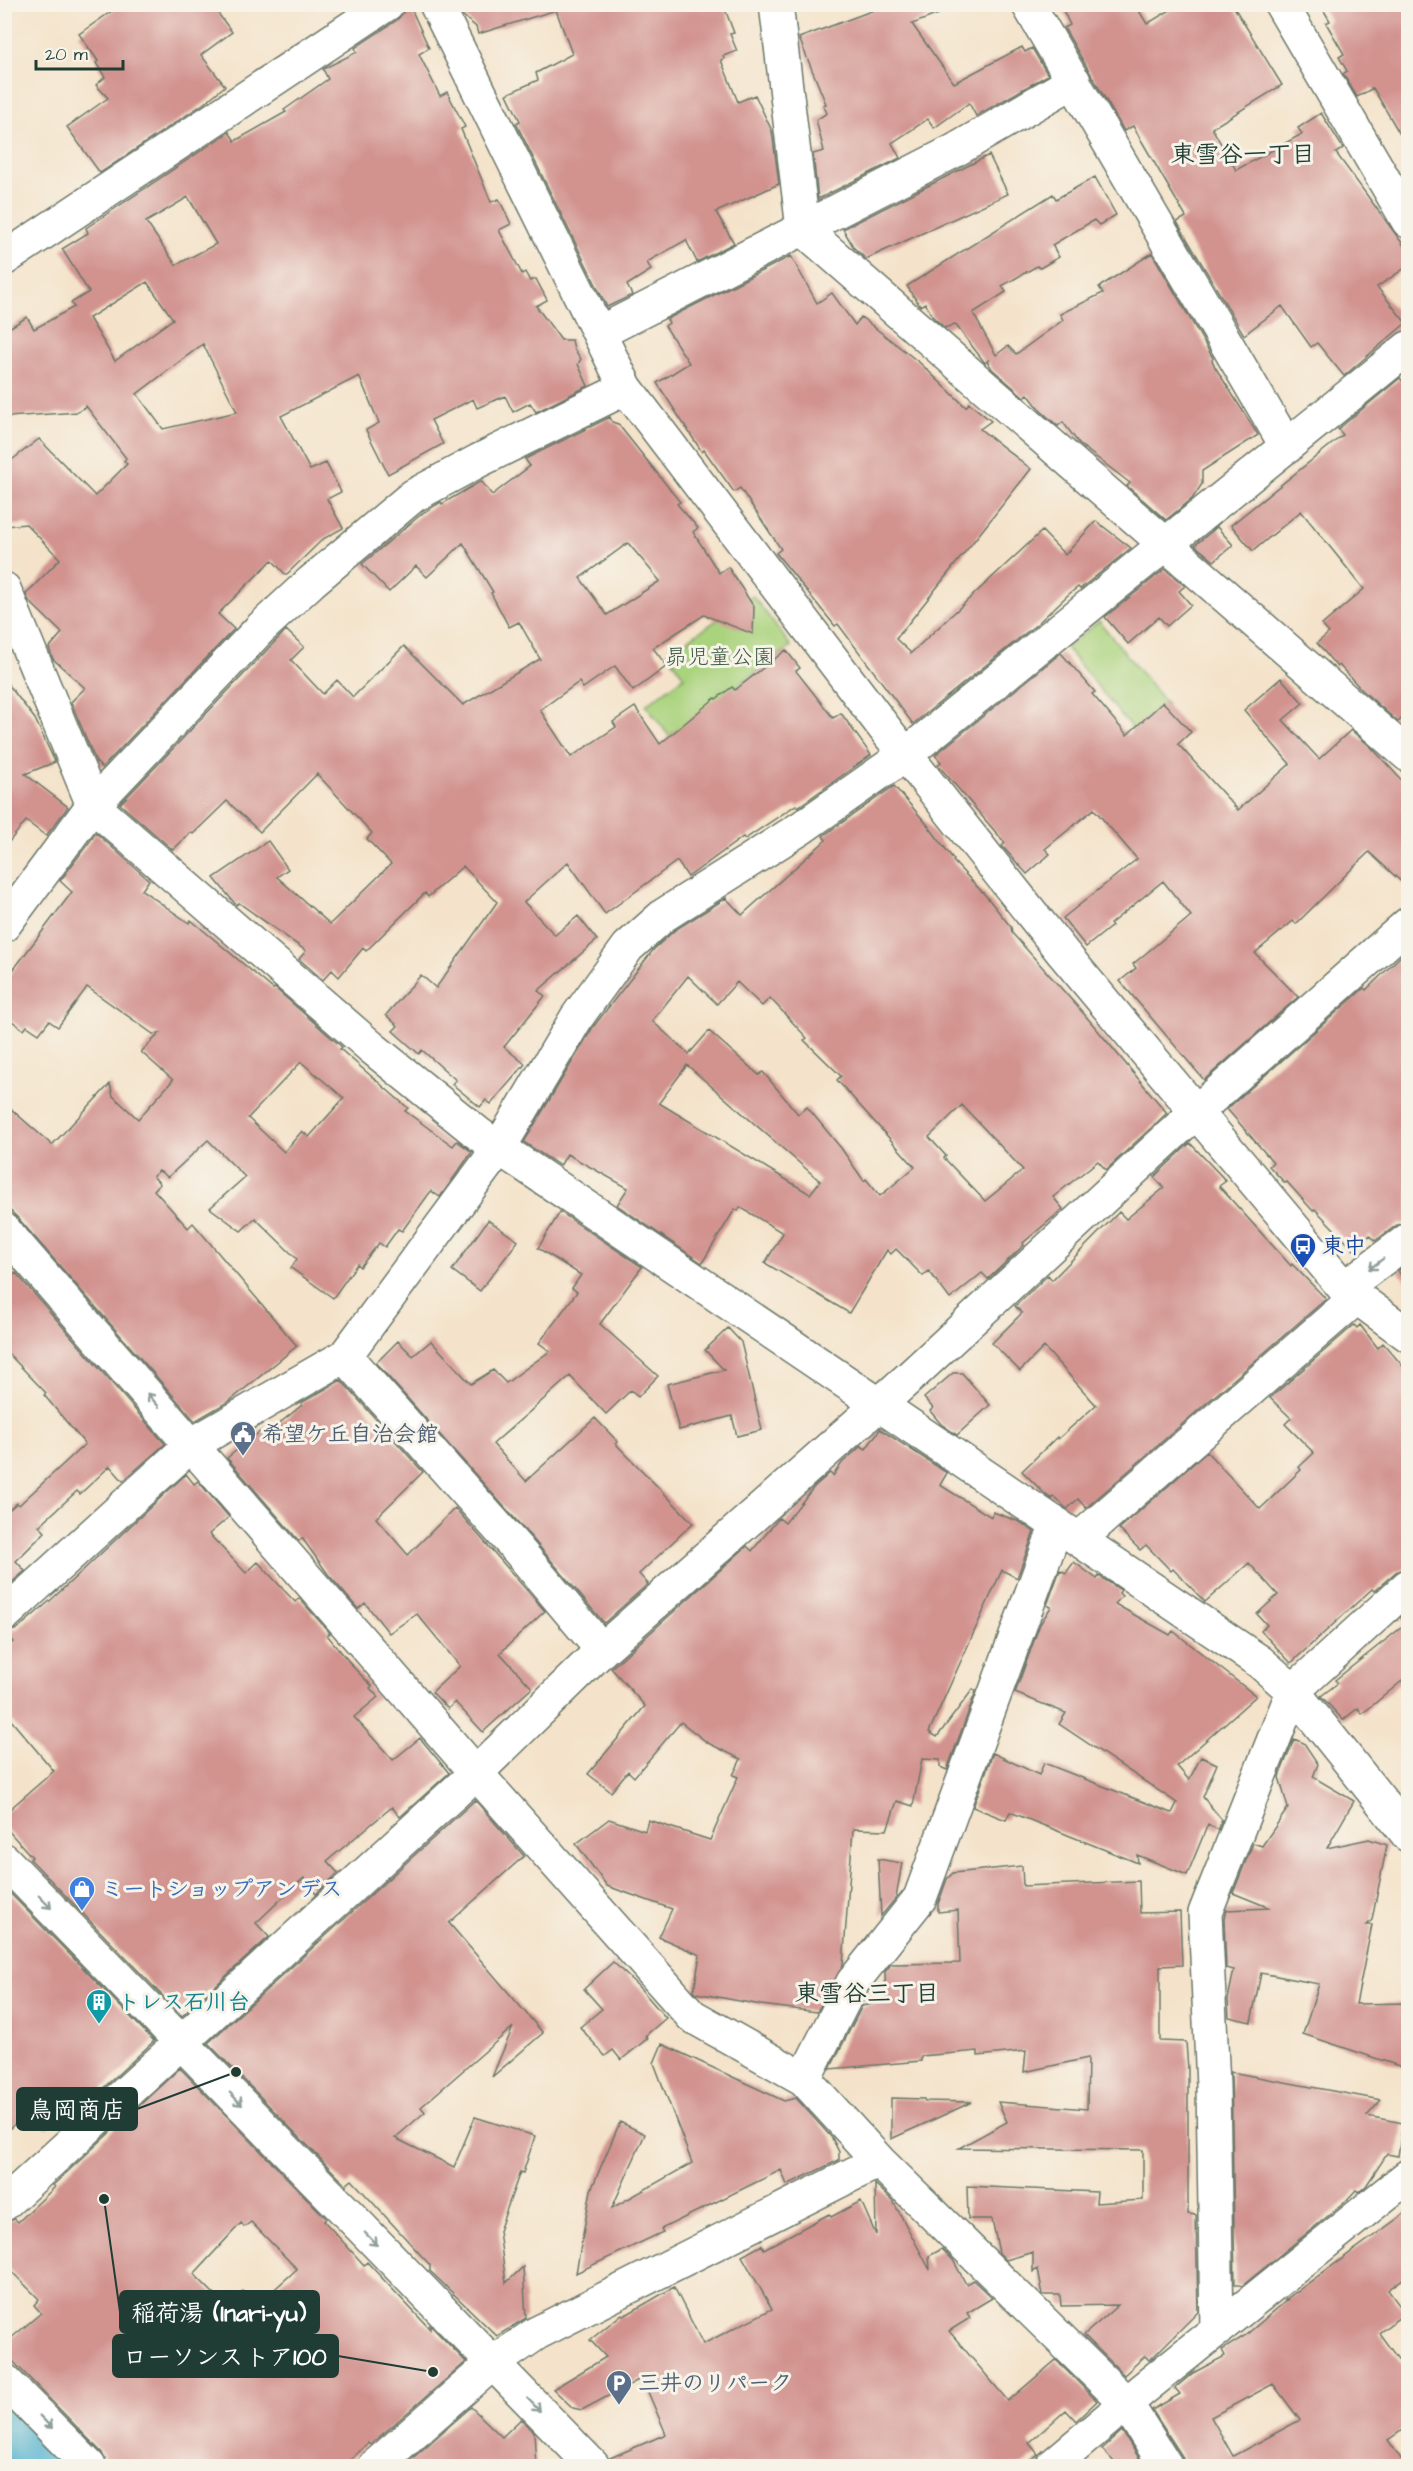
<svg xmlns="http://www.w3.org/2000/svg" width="1413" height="2471" font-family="'Architects Daughter','Klee One',sans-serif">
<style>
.green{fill:#aad37e;stroke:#648859;stroke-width:1.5}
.water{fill:#50b1cf;stroke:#387782;stroke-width:1.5}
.building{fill:#d2938f;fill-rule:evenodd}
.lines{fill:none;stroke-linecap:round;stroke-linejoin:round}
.minor-casing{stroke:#6a7768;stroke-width:36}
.minor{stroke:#fff;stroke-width:33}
.rail-casing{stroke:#1f3d34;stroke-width:7}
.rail{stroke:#f7f3e8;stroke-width:4.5;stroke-dasharray:14;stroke-linecap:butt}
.oneway{stroke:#8f9e9a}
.labels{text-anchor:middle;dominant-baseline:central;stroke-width:6;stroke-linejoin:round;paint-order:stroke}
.park-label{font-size:22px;fill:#3b5b43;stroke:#f7f3e8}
.transit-label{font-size:22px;font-weight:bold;fill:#164399;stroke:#f7f3e8;text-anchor:start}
.service-label{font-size:22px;font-weight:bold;fill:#4e5e75;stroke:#f7f3e8;text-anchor:start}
.shop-label{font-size:22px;font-weight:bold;fill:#366cbe;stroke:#f7f3e8;text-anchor:start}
.culture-label{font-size:22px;font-weight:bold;fill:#0d838f;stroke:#f7f3e8;text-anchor:start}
.neighbourhood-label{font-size:24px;font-weight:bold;fill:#1f3d34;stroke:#f7f3e8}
.leader{fill:none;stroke:#1f3d34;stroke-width:2}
.callout-dot{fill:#1f3d34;stroke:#f7f3e8;stroke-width:2}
.callout{fill:#1f3d34;stroke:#1f3d34;stroke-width:2}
.callout-label{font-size:24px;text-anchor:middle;font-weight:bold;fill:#fff}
</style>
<rect width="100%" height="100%" fill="#f7f3e8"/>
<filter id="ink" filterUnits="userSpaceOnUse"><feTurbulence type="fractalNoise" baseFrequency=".0167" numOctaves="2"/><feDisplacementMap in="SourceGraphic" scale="12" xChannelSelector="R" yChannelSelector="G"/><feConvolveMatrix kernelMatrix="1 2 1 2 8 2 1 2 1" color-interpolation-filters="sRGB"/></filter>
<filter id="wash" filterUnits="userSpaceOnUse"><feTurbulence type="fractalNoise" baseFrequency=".008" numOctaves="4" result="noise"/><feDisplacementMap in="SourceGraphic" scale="24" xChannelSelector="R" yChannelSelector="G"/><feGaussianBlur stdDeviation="1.35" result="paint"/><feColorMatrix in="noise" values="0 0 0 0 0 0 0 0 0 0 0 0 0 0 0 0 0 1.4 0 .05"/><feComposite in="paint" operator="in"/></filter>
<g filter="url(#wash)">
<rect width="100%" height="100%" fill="#f4e3ca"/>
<!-- green -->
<path class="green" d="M753,596L791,646L669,736L646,705L684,677L668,653Z
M1099,621L1167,705L1134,731L1066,648Z"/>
<!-- water -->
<path class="water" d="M4,2400L70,2466H15L5,2455Z"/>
<g id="blocks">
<!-- building -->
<path class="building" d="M122,4H211L232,32L201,55L225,86L203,104L100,173L67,127L108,98L96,85L105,77L96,63L98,61L79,34Z
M409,4L429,48L419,54L440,96L447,92L465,127L461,129L491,202L499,199L511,224L499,230L522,274L525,272L530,281L536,279L547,300L536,306L561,340H572L574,349L581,359L578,364L588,386L536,412L530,403L513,412L505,396L477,408L473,399L431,420L443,444L388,474L366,430L379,423L359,376L281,416L310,470L326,463L341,492L327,499L343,528L323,539L286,575L272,560L218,614L234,629L102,768L96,762L71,702L85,688L53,659L49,648L62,633L29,601L26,594L60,559L26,524L6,526L8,511L4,507V466L39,439L95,496L127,464L124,461L126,458L86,406L78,412L8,417L4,331L27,317L34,329L74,307L71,303L89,292L62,249L88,233L86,228L229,132L235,141L286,112L284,110L328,79L323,69L357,52L355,48L397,20L403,13L405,6ZM188,197L216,244L176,265L146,222ZM147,282L173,319L115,361L89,318ZM203,344L237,412L163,429L137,394Z
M457,4H723L734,33L730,34L737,51L723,56L724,59L721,60L738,102L755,95L772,131L779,184L716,212L734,243L697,262L686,240L647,262L651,270L627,285L632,295L607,307L516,123L520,121L507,94L538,80L536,73L572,54L556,10L478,34L476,27L462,15Z
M890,4H956L957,7L912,24L954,83L1022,47L1025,52L1032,48L1048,75L976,116L969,103L934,128L928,119L892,143L900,158L818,199L813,154L824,151L816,120L827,113L823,105L826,104L799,38Z
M1060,4H1135L1147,24L1180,4H1232L1282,85L1212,128L1236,170L1302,134L1298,128L1321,113L1343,148L1336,153L1408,251V266L1377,287L1406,323L1344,376L1317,343L1311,347L1282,306L1244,335L1177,222L1186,217L1133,126L1124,131L1064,28L1070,25Z
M1320,4H1408V148L1373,88L1357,97L1343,74L1347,71L1339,57L1344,54L1326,23L1330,21Z
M989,155L1008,194L866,259L854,248L843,229Z
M1095,177L1116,215L1099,225L1094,220L1052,245L1059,257L1040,268L1037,266L1002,286L1006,292L973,313L996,355L1008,346L1016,354L1063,320L1060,314L1103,293L1099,287L1152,253L1213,358L1212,360L1215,367L1258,435L1202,471V484L1192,499L1166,520L1127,486L1130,483L1079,444L1063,422L1058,426L1041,411L1028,394L1024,397L992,369L987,361L990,359L985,363L955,324L945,328L933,317L925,303L920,306L907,286L1053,194L1056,199Z
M791,256L817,303L832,293L855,325L861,317L920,363L966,407L969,403L991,421L980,429L1031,469L896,639L911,653L1042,531L1065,555L1096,521L1131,548L1080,589L1078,587L1069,594L1037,624L913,724L838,624L835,626L776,553L781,549L740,488L734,492L704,450L702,452L657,383L689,363L665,326L669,323L667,319Z
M1400,378L1408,387V713L1398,722L1362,690L1339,665L1337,667L1317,643L1329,633L1322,625L1364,589L1301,511L1253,551L1231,525L1343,435L1338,429Z
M610,417L612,422L618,424L680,502L677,504L698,528L693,532L719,573L728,567L754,607L753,634L704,615L653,648L667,666L633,691L615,666L583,688L579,682L540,710L571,757L616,727L613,722L635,707L660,744L715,698L716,699L732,687L735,690L786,650L800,668L796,671L833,718L841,713L871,755L798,807L796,805L745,839L743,837L688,877L677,861L605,914L568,862L524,902L555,935L578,916L597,940L538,991L545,996L504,1047L525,1064L491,1104L486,1100L480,1107L452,1084L456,1080L422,1050L419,1054L393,1031L398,1026L386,1015L421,975L436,988L497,902L463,866L428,897L425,893L366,951L363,948L339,977L332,970L323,980L299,959L306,951L239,903L236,905L214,878L268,841L288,869L277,877L330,924L391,864L367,839L372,833L317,774L260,832L227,801L193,834L191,832L173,850L120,804L286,630L304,647L291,660L323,694L337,680L353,697L404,646L463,705L540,659L519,622L509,627L491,593L493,592L463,543L427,577L416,566L389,592L362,564L424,512L441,502L442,504L481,481L492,495L530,466L525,459ZM628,543L660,581L607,615L580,578Z
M1217,527L1233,545L1214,561L1195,545Z
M1165,569L1185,586L1179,591L1191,605L1167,626L1159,617L1128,644L1105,617Z
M1061,653L1095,692L1092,694L1127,735L1163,702L1191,732L1178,744L1238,810L1290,764L1244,710L1281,678L1303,703L1283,720L1319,759L1351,730L1372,748L1408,787V888L1369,852L1296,924L1293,921L1255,953L1298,997L1204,1080L1120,981L1136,968L1133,964L1191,916L1163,881L1110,924L1112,926L1086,947L1063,918L1137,859L1094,809L1045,849L1050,854L1027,874L1002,846L1005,843L938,765L941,762L935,755Z
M4,679L35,719L55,762L25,774L68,807L46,836L26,821L4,848Z
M894,786L926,823L954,860L953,861L986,896L1011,927L1012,933L1084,1014L1167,1113L1106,1170L1098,1161L1053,1197L1063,1209L1023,1243L1024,1245L988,1279L982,1273L950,1299L929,1271L923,1276L896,1249L891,1254L887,1250L849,1313L765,1263L783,1233L740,1207L738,1211L735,1209L702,1263L617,1205L628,1188L567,1154L560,1166L524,1142L593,1027L654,949L675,930L726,898L742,915L826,840L823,836ZM688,976L717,1004L737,982L762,1006L770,998L807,1038L804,1040L841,1076L837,1080L915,1167L880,1196L866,1179L864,1181L841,1148L807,1107L798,1114L763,1072L759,1075L709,1031L689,1054L652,1021ZM687,1065L820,1181L810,1194L659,1103ZM962,1105L1023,1170L985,1201L944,1158L946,1156L929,1137Z
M96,833L149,880L142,890L189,923L191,920L273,989L275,988L342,1047L340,1049L408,1108L405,1111L453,1146L457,1141L472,1152L440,1197L431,1191L402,1231L398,1229L385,1247L379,1243L360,1267L357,1264L333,1298L291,1268L297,1259L255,1218L241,1231L210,1208L245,1177L208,1140L168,1177L159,1171L153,1176L160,1184L154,1190L188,1228L193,1223L297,1346L231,1400L195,1421L18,1218L4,1205V1103L52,1145L110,1084L113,1096L138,1119L173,1080L141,1052L160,1033L153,1034L87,987L58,1027L49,1021L39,1034L27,1026L24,1030L4,1015V982L72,892L60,881ZM301,1062L344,1098L309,1137L302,1131L284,1152L248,1118Z
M1408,949V1222L1397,1225L1375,1241L1370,1235L1354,1250L1315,1209L1313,1211L1287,1182L1285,1183L1269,1166L1273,1162L1227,1109L1364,988L1366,990Z
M1190,1143L1226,1181L1219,1186L1291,1266L1292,1264L1326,1299L1086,1508L1078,1499L1067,1509L1053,1496L1052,1499L1045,1494L1022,1471L1057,1437L1058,1439L1096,1405L1044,1347L1020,1371L992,1343L1022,1313L1015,1306L1048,1275L1052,1280L1119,1212L1126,1219L1164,1188L1154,1177Z
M560,1212L642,1267L600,1324L658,1376L638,1397L631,1390L606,1414L570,1376L493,1444L526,1481L595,1418L618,1442L616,1444L693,1523L639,1574L648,1584L604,1623L532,1538L376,1363L398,1341L413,1356L431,1341L471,1384L493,1370L506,1383L550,1351L539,1343L577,1292L572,1288L581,1275L538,1248Z
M488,1220L518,1241L480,1291L452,1270Z
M1408,1263V1285L1398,1271Z
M16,1273L165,1444L123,1481L110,1466L80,1494L77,1491L39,1526L45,1532L16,1561L25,1571L4,1589V1514L17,1503L19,1505L85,1444L44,1395L46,1393L4,1349V1283Z
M1354,1325L1357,1328L1360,1325L1378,1348L1383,1343L1408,1372V1568L1396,1572L1374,1591L1372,1589L1291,1663L1261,1631L1267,1625L1257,1614L1278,1595L1249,1563L1205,1602L1173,1569L1171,1571L1146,1545L1140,1550L1119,1529L1207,1452L1260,1509L1301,1470L1299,1467L1314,1453L1285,1424L1291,1418L1270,1398Z
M728,1328L741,1342L762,1430L737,1436L732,1416L679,1430L667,1384L724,1370L705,1350Z
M953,1373H962L990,1405L957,1435L941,1424L930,1411L933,1408L924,1398Z
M341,1380L423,1472L376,1518L408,1555L455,1508L545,1611L500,1653L532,1688L483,1732L455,1702L448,1709L432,1692L460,1666L417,1614L389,1633L365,1603L358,1609L328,1574L302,1538L299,1541L227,1458L262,1430L266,1434L302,1405L301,1403Z
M880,1429L947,1473L940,1485L991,1517L993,1512L1020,1522L1034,1532L1017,1578L1002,1570L929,1732L937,1737L973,1689L976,1691L947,1770L940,1767V1760L922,1759L913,1806L897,1801L887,1830L853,1829L843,1965L817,2012L761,2005L696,1993L694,1990L700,1955L659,1937L672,1909L607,1886L576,1844L609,1819L645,1831L648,1820L710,1840L738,1777L733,1775L741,1759L708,1743L681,1722L634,1777L628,1771L611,1792L588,1774L645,1706L611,1668L747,1546L752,1551L779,1518L785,1523L814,1487L830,1473L833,1476L842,1463L861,1446L866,1449Z
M186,1474L194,1484L198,1481L229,1517L209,1534L246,1573L258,1562L295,1602L299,1598L330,1633L327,1635L355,1669L372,1686L370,1688L378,1697L354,1717L393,1760L420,1738L449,1773L400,1817L392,1807L327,1861L338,1873L316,1894L304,1878L298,1883L256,1923L269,1937L182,2016L30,1859L32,1857L4,1826V1814L54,1771L4,1712V1649L13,1642L6,1633L17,1629L52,1599Z
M1074,1562L1097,1579L1099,1576L1121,1590L1119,1593L1122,1596L1115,1604L1170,1635L1173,1631L1256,1696L1177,1766L1189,1780L1201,1757L1217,1764L1203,1797L1222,1820L1218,1830L1208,1824L1187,1875L1137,1855L1138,1863L1010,1812L1006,1820L973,1807L993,1753L1039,1775L1044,1763L1172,1813L1177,1803L1059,1724L1066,1713L1015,1693L1040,1624L1051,1607L1047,1605L1060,1570L1066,1573Z
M1408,1611V1676L1362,1714L1358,1708L1343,1720L1321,1696L1338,1683L1335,1680L1407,1623L1401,1617Z
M1294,1739L1304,1743L1318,1764L1313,1777L1354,1801L1327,1848L1369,1839L1387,1845L1372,1920L1367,1925H1372L1356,2004L1408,2003V2069L1303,2034L1319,1984L1261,1973L1251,2022L1229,2017L1228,1999L1234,1970L1226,1968L1224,1919L1226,1910L1270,1908L1233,1893L1253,1843L1262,1846L1288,1808L1279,1777Z
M475,1800L524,1856L449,1923L543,2033L492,2077L513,2027L421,2107L425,2112L395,2138L454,2167L475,2117L535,2136L523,2173L520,2172L499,2231L506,2283L523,2267L526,2318L497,2336L430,2271V2265L352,2180L346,2185L208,2043Z
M878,1859L902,1863L896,1898L881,1916Z
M1022,1866L1023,1886L1139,1881L1140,1913L1180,1912L1182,1965L1160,1966V2041L1186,2042L1188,2069V2214L1196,2215L1198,2312L1154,2356L1149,2360L1145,2356L1124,2375L1084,2335L1118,2305L1061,2306L1060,2295H1043L1038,2269L1033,2272V2252L1006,2260L999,2253L992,2219H968L967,2186L1097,2192L1096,2203L1143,2200V2150L959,2148L1007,2122L998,2102L1087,2109L1088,2058L1024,2072L1026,2051L978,2056V2051L921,2056V2061L830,2069L862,2006L886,2001L885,1972L891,1964L960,1963L958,1910L938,1912V1904L947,1879L953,1873Z
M4,1887L154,2041L72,2117L66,2111L46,2128L29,2110L4,2134Z
M613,1962L638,1986L666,2018L645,2036L648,2038L621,2060L613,2050L605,2056L580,2027L602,2009L584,1989Z
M662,2044L784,2101L796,2098L832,2138L839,2152V2160L787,2185L781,2170L661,2229L663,2232L576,2273L591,2190L620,2122L645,2134L612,2208L692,2163L654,2063Z
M180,2068L326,2218L324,2221L364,2265L367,2262L430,2329V2325L466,2362L370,2445L368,2443L344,2466H107L102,2453L4,2352V2344L41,2313L34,2305L39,2299L4,2264V2222L15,2219L18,2222L55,2187L53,2185ZM251,2222L297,2269L257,2305L243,2291L227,2307L194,2274L241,2223L244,2227Z
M1231,2072L1381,2100L1367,2116L1403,2123L1398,2156L1387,2154L1366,2186L1359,2192L1356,2190L1344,2203L1242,2286L1235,2284Z
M891,2098L924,2099L925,2101L972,2102L891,2139Z
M875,2184L893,2201L930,2270L929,2256L942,2249L953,2260L966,2284L973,2280L992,2298L967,2313L970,2318L949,2331L1008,2401L1056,2360L1097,2401L1076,2421L1066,2410L1029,2443L1038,2454L1021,2466H611L610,2458L666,2434L642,2378L582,2410L573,2408L553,2389L606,2357L590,2340L622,2314L624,2316L674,2287L703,2344L772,2309L742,2256L762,2245L764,2249L829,2214L831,2217L861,2201L876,2235Z
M1408,2211V2275L1388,2290L1405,2313L1379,2333L1408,2373V2426L1388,2440L1406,2466H1185L1182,2456L1152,2410L1180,2394L1175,2388L1193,2373L1225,2356L1222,2350L1246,2335L1287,2300H1285ZM1273,2384L1300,2420L1233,2456L1211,2417Z
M471,2407L502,2437L521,2419L534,2432L536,2466H411L407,2463Z
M1122,2431L1144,2466H1118L1102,2449Z"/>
</g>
</g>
<g filter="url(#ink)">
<use href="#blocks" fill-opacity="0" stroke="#6a7768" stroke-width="1.5"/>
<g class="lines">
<!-- minor casing -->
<g class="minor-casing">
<path id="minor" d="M436,4L626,388L889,734L1063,953L1344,1288L1408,1335
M776,4L803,229L1408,755
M1028,4L1287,447
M1281,4L1408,221
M4,259L387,4
M599,333L954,151L1074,81
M4,589L93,805L106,817L371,1047L480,1135L1260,1662L1293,1691L1408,1835
M4,925L93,805L261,628L311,582L413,496L478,461L626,388
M4,1230L476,1773L692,2016L804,2079L879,2161L1126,2403L1166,2466
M1344,1288L1408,1240
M345,1356L518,1550L602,1650
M1079,1539L1356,1298
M4,1615L191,1445L345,1356L499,1148L577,1017L628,947L664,915L801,828L905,755L1408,348
M4,1860L593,2466
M804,2079L853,1982L920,1898L1057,1524
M4,2204L476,1773L602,1650L910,1377L1197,1111L1408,924
M1217,2330L1213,2086L1205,1913L1293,1691L1408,1586
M4,2380L89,2466
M375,2466L493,2363L537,2333L879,2161
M1052,2466L1143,2389L1408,2176"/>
</g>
<!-- minor -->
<use href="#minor" class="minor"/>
<!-- rail casing -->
<g class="rail-casing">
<path id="rail" d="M4,9L11,4"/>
</g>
<!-- rail -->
<use href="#rail" class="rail"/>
</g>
<!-- one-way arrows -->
<defs><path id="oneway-shaft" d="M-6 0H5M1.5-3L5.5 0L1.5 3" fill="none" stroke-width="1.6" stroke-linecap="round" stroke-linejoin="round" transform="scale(1.5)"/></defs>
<g class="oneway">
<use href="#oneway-shaft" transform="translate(1376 1264) rotate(143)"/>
<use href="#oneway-shaft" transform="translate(153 1400) rotate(-131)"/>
<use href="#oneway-shaft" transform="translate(45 1902) rotate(46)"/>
<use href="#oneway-shaft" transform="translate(236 2099) rotate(46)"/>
<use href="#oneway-shaft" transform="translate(371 2239) rotate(46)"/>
<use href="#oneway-shaft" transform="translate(534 2405) rotate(46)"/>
<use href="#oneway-shaft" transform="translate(46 2422) rotate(45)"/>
</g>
</g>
<!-- icons -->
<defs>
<g id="bus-pin" transform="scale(1.35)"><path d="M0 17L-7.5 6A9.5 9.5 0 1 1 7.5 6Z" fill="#1a4fb4" stroke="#f7f3e8"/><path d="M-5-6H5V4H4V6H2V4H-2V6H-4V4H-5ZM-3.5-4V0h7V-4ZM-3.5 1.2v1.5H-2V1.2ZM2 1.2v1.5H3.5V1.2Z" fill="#fff"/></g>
<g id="civic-pin" transform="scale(1.35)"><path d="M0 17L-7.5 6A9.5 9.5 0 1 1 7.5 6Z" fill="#5c6f8a" stroke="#f7f3e8"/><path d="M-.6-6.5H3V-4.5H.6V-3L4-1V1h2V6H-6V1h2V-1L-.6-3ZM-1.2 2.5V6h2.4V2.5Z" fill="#fff"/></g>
<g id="shop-pin" transform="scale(1.35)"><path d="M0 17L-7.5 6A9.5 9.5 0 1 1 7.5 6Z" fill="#3f7fe0" stroke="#f7f3e8"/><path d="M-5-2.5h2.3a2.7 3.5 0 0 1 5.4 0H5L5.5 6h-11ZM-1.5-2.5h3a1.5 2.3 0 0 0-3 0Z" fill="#fff"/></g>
<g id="building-pin" transform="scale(1.35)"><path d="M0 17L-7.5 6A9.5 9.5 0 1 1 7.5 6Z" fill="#0f9aa8" stroke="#f7f3e8"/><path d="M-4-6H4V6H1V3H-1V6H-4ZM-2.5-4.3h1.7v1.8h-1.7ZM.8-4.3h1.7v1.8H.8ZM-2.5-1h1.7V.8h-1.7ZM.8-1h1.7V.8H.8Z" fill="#fff"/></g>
<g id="parking-pin" transform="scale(1.35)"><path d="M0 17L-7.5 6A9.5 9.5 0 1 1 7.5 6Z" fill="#5c6f8a" stroke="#f7f3e8"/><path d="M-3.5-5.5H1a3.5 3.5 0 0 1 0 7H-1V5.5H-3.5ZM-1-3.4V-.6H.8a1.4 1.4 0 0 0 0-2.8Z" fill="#fff"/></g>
</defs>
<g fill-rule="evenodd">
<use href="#bus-pin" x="1303" y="1246"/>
<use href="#civic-pin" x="243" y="1434"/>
<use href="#shop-pin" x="82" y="1889"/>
<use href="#building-pin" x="99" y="2002"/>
<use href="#parking-pin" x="619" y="2383"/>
</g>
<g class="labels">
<!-- park labels -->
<g class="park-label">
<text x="720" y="657">昴児童公園</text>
</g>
<!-- transit labels -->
<g class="transit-label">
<text x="1322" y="1246">東中</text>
</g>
<!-- service labels -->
<g class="service-label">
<text x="262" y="1434">希望ケ丘自治会館</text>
<text x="638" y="2383">三井のリパーク</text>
</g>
<!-- shop labels -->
<g class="shop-label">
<text x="101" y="1889">ミートショップアンデス</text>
</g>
<!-- culture labels -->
<g class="culture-label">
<text x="118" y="2002">トレス石川台</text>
</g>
<!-- neighbourhood labels -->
<g class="neighbourhood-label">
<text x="1243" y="155">東雪谷一丁目</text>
<text x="867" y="1994">東雪谷三丁目</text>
</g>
</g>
<!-- callouts -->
<path class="leader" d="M236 2072L137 2109M104 2199L120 2312M433 2372L338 2356"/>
<g class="callout-dot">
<circle cx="236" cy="2072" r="6"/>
<circle cx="104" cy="2199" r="6"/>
<circle cx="433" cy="2372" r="6"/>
</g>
<g class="callout">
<rect x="17" y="2088" width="120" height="42" rx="6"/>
<rect x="120" y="2291" width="199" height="42" rx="6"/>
<rect x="113" y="2335" width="225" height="42" rx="6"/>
</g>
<g class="callout-label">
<text x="77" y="2118">鳥岡商店</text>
<text x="219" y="2321">稲荷湯 (Inari-yu)</text>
<text x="225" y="2365">ローソンストア100</text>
</g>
<!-- margin -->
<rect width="1413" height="2471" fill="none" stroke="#f7f3e8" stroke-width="24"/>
<!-- scale -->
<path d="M36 60v9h87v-9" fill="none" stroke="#1f3d34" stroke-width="3"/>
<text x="45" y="60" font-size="18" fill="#1f3d34" stroke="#f7f3e8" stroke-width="4.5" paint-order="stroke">20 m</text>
</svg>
